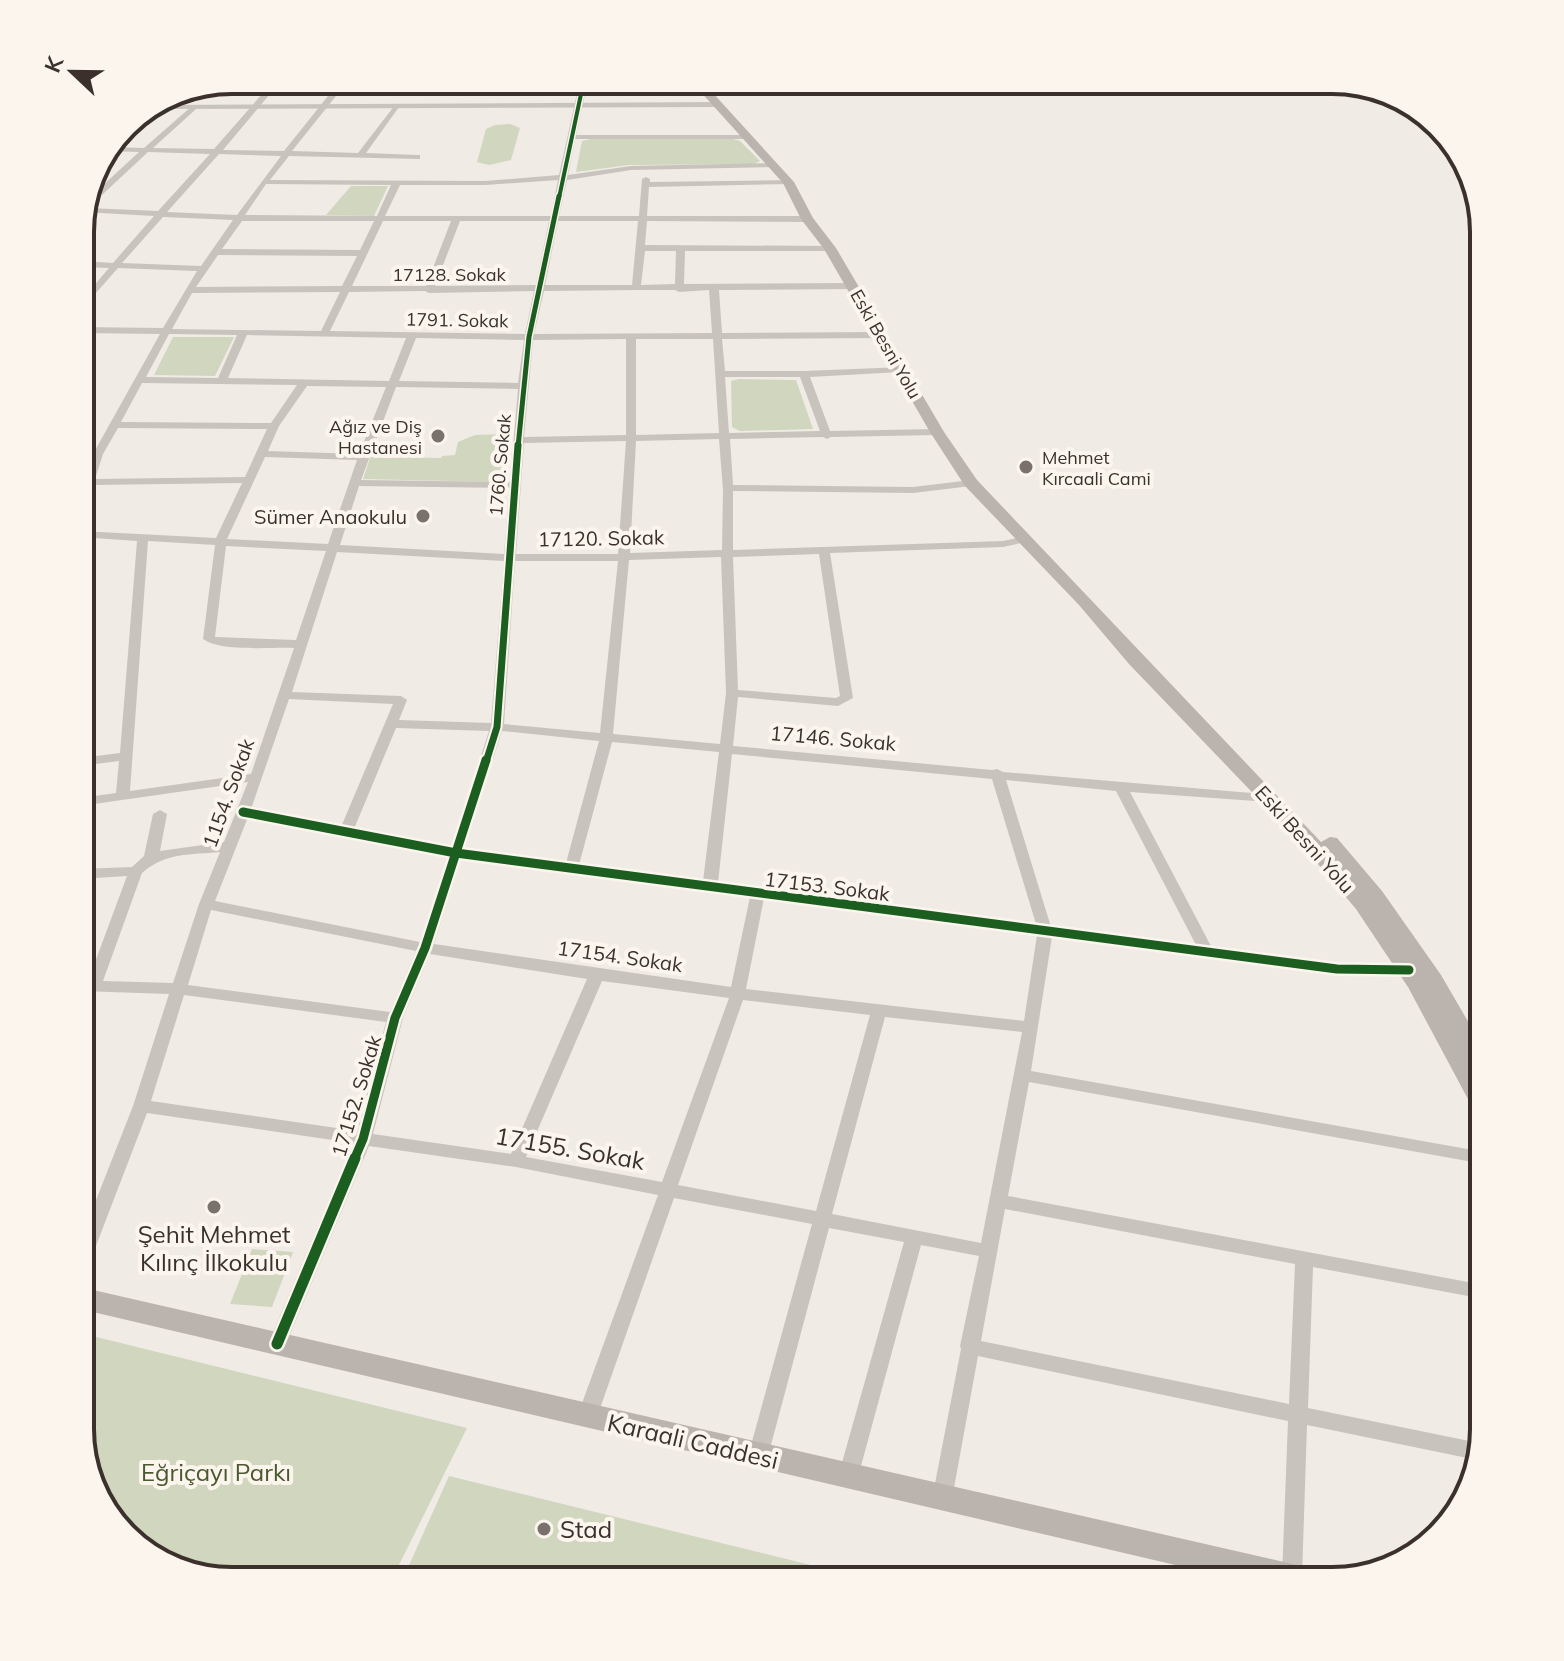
<svg xmlns="http://www.w3.org/2000/svg" width="1564" height="1661" font-family="Mulish,sans-serif">
<style>
.green{fill:#d1d6bf}
.lines{fill:none;stroke-linecap:round;stroke-linejoin:round}
.minor{fill:#c9c3be;fill-rule:evenodd}
.tertiary{fill:#c9c3be;fill-rule:evenodd}
.secondary{fill:#bab3ae;fill-rule:evenodd}
.cycleway-far4-casing{stroke:#fbf5ee;stroke-width:7}
.cycleway-far3-casing{stroke:#fbf5ee;stroke-width:8}
.cycleway-far2-casing{stroke:#fbf5ee;stroke-width:11}
.cycleway-far1-casing{stroke:#fbf5ee;stroke-width:14}
.cycleway-casing{stroke:#fbf5ee;stroke-width:16}
.cycleway-far4{stroke:#1b5e20;stroke-width:4}
.cycleway-far3{stroke:#1b5e20;stroke-width:5}
.cycleway-far2{stroke:#1b5e20;stroke-width:7}
.cycleway-far1{stroke:#1b5e20;stroke-width:9}
.cycleway{stroke:#1b5e20;stroke-width:11}
.poi-dot{fill:#7a716c;stroke:#fbf5ee;stroke-width:3}
.labels{text-anchor:middle;dominant-baseline:central;stroke-width:8;stroke-linejoin:round;paint-order:stroke}
.far-street-label{font-size:18px;fill:#3b302b;stroke:#fbf5ee}
.far-poi-label{font-size:18px;fill:#3b302b;stroke:#fbf5ee;text-anchor:end}
.poi-label{font-size:20px;fill:#3b302b;stroke:#fbf5ee;text-anchor:end}
.street-label{font-size:20px;fill:#3b302b;stroke:#fbf5ee}
.near-street-label{font-size:24px;fill:#3b302b;stroke:#fbf5ee}
.near-poi-label{font-size:24px;fill:#3b302b;stroke:#fbf5ee}
.near-park-label{font-size:24px;fill:#4a5a2e;stroke:#fbf5ee}
.rim{fill:none;stroke:#3b302b;stroke-width:4}
</style>
<rect width="100%" height="100%" fill="#f0ebe5"/>
<!-- green -->
<path class="green" d="M510,124L520,128L511,160L489,165L477,162L486,129L495,125Z
M591,139H733L740,141L760,161L754,164L629,165L576,172L582,141Z
M351,186H388L374,216L326,215Z
M173,337H234L215,376L154,375Z
M739,379L796,380L813,429L740,431L732,427L731,381Z
M509,434L502,479L497,482L363,479L375,443H392L389,457L441,458L442,456L455,455L458,442L475,435Z
M252,1249L293,1252L272,1307L230,1304Z
M80,1333L467,1428L391,1581H231L164,1565L112,1522L80,1430Z
M449,1476L876,1581H402Z"/>
<g class="lines">
<!-- minor -->
<path class="minor" d="M274,80H282L274,90L332,92L341,80H349L343,87L508,89L512,91L508,93L340,91L292,151L358,153L395,105L399,107L366,153L417,155H420V159L289,156L270,180L485,181L559,175L580,80H588L576,135H748L752,137L748,139H575L568,175L631,166L777,163V167H774L631,170L567,180L559,216H639L642,179L646,177L650,179V182L791,180V184H788L649,187L647,216H807L811,219L807,222L647,221L645,245L833,246V250L830,251H685L684,284L853,283L858,286L853,289L719,290L722,333L881,332L886,335L881,338L722,339L725,371H804L904,367V371L900,372L810,377L830,431L937,429L942,432L937,435L831,437L827,439L823,437L730,439L733,485L913,487L971,480L976,483L971,486L913,493L733,491V550L1003,541L1026,536L1032,539L1030,541L1003,547L830,553L853,698L838,706L738,697L733,746L992,770L997,769L1003,772L1274,795L1276,798L1274,801L1269,802L1130,792L1212,948L1337,964L1409,965L1414,966L1417,970L1414,974H1337L1052,937L1031,1071L1484,1152V1164L1029,1082L1008,1196L1484,1285V1299L1313,1267L1308,1408L1479,1443L1477,1460L1307,1425L1302,1577L1301,1581H1283L1282,1577L1288,1421L978,1356L952,1499L949,1505L942,1508L935,1505L932,1499L961,1349L960,1346L979,1256L921,1245L858,1477L855,1483L848,1486L841,1483L838,1477L904,1242L829,1228L768,1456L765,1462L758,1465L751,1462L748,1456L812,1224L674,1198L597,1417L594,1423L587,1425L580,1423L577,1417L658,1195L516,1167L369,1146L286,1344L284,1349L277,1352L270,1349L268,1344L353,1143L147,1113L89,1264L86,1269L80,1271V1241L133,1106L169,994L80,991V981H88L127,876L80,879V869L132,867L144,856L153,814L160,810L167,814L160,851L224,842L248,782L80,806V798L116,793L119,761L80,766V758L120,753L137,541L80,537V531L216,538L242,483L93,485L86,506L80,509V489L93,454L160,334L80,333V327L163,328L197,271L118,268L80,311V302L109,268L80,267V261L113,263L154,216L83,212L86,201L139,152L106,151L109,147L144,148L192,106L196,108L195,110L153,148L214,149L262,94L201,91L211,88L266,90ZM270,94L328,96L284,151L223,150ZM148,152L210,154L158,211L88,208ZM219,154L281,156L237,215L167,212ZM558,180L551,216H385L400,185H485ZM266,184L391,185L377,216L245,215ZM163,217L233,220L201,266L122,263ZM242,221H374L360,250L222,249ZM383,221H451L426,286H352ZM460,221H549L536,285L435,286ZM558,221H638L632,285H545ZM645,251H676L675,284L641,285ZM218,255L357,256L342,286L196,287ZM640,290H675L679,292L709,290L712,333L534,334L544,291ZM425,291L429,293L534,291L525,334L330,331L349,292ZM340,292L321,331L172,329L192,293ZM169,334L237,335L218,378L146,377ZM247,335L406,338L389,381L228,378ZM416,338L524,340L518,383L399,381ZM626,339V435L524,437L533,340ZM636,339H713L719,433L636,435ZM725,377H800L820,431L729,433ZM142,383L297,385L271,423L121,422ZM307,386L386,387L359,454L268,451L279,426ZM396,387L518,389L510,482L361,480ZM118,428L267,429L245,477L95,479L103,454ZM719,439L723,490L722,550L630,553L636,441ZM626,441L618,554H516L524,443ZM265,457L357,460L328,544L227,539ZM359,486L510,488L504,554L340,545ZM148,541L215,545L203,639C221,652 270,647 294,648L251,774L130,791ZM226,546L326,551L296,640L215,637ZM337,552L504,561L491,723L399,720L407,700L401,696L292,692ZM819,554L840,696L836,698L738,690L733,557ZM721,557L726,693L720,744L613,734L629,560ZM515,561H618L600,733L504,724ZM289,699L393,704L341,827L251,809ZM396,728L489,731L451,847L354,829ZM502,731L599,741L566,863L464,850ZM612,742L719,752L703,881L579,865ZM732,754L992,779L1036,924L718,883ZM1006,780L1116,791L1196,945L1051,927ZM248,817L448,856L420,942L215,901ZM220,852L199,904L173,983L103,981L142,873C166,852 190,855 220,852ZM461,858L750,897L731,987L434,944ZM764,898L1037,935L1024,1021L746,989ZM211,910L416,951L390,1012L188,985ZM430,954L587,979L511,1154L373,1134L403,1018ZM602,981L729,998L662,1182L526,1157ZM184,995L386,1022L357,1131L151,1101ZM743,1000L870,1015L816,1211L678,1185ZM885,1017L1022,1032L981,1243L832,1214ZM1005,1209L1295,1264L1289,1404L981,1341Z"/>
<!-- tertiary -->
<path class="tertiary" d="M717,102L721,105L720,107L154,109L165,105Z"/>
<!-- secondary -->
<path class="secondary" d="M690,80H701L794,182L813,218L836,248L944,432L977,480L1321,842L1330,837L1337,838L1382,891L1441,975L1484,1049V1079L1480,1078L1484,1086V1117L1476,1114L1408,987L1356,909L1296,838L1129,664L1079,605L965,486L930,432L824,249L801,219L783,183Z
M80,1287L1306,1567L1316,1571L1321,1581H1244L80,1309Z"/>
<!-- cycleway-far4 casing -->
<g class="cycleway-far4-casing">
<path id="cycleway-far4" d="M559,198L584,80"/>
</g>
<!-- cycleway-far3 casing -->
<g class="cycleway-far3-casing">
<path id="cycleway-far3" d="M518,447L529,337L559,196"/>
</g>
<!-- cycleway-far2 casing -->
<g class="cycleway-far2-casing">
<path id="cycleway-far2" d="M486,762L497,727L518,445"/>
</g>
<!-- cycleway-far1 casing -->
<g class="cycleway-far1-casing">
<path id="cycleway-far1" d="M243,812L456,853L1337,969L1409,970
M354,1160L363,1139L395,1018L425,948L486,760"/>
</g>
<!-- cycleway casing -->
<g class="cycleway-casing">
<path id="cycleway" d="M277,1344L355,1158"/>
</g>
<!-- cycleway-far4 -->
<use href="#cycleway-far4" class="cycleway-far4"/>
<!-- cycleway-far3 -->
<use href="#cycleway-far3" class="cycleway-far3"/>
<!-- cycleway-far2 -->
<use href="#cycleway-far2" class="cycleway-far2"/>
<!-- cycleway-far1 -->
<use href="#cycleway-far1" class="cycleway-far1"/>
<!-- cycleway -->
<use href="#cycleway" class="cycleway"/>
</g>
<!-- markers -->
<g class="poi-dot">
<circle cx="438" cy="436" r="8"/>
<circle cx="1026" cy="467" r="8"/>
<circle cx="423" cy="516" r="8"/>
<circle cx="214" cy="1207" r="8"/>
<circle cx="544" cy="1529" r="8"/>
</g>
<g class="labels">
<!-- far-street labels -->
<g class="far-street-label">
<text x="449" y="274">17128. Sokak</text>
<text transform="translate(457 320) rotate(1)">1791. Sokak</text>
<text transform="translate(886 344) rotate(60)">Eski Besni Yolu</text>
<text transform="translate(500 465) rotate(-85)">1760. Sokak</text>
</g>
<!-- far-poi labels -->
<g class="far-poi-label">
<text x="422" y="426">Ağız ve Diş<tspan x="422" dy="21">Hastanesi</tspan></text>
<text x="1042" y="457" text-anchor="start">Mehmet<tspan x="1042" dy="21">Kırcaali Cami</tspan></text>
</g>
<!-- poi labels -->
<g class="poi-label">
<text x="407" y="516">Sümer Anaokulu</text>
</g>
<!-- street labels -->
<g class="street-label">
<text transform="translate(601 538) rotate(-1)">17120. Sokak</text>
<text transform="translate(833 738) rotate(5)">17146. Sokak</text>
<text transform="translate(228 793) rotate(-70)">1154. Sokak</text>
<text transform="translate(1305 839) rotate(48)">Eski Besni Yolu</text>
<text transform="translate(827 886) rotate(7)">17153. Sokak</text>
<text transform="translate(620 956) rotate(8)">17154. Sokak</text>
<text transform="translate(356 1096) rotate(-73)">17152. Sokak</text>
</g>
<!-- near-street labels -->
<g class="near-street-label">
<text transform="translate(570 1148) rotate(10)">17155. Sokak</text>
<text transform="translate(693 1441) rotate(13)">Karaali Caddesi</text>
</g>
<!-- near-poi labels -->
<g class="near-poi-label">
<text x="214" y="1234">Şehit Mehmet<tspan x="214" dy="28">Kılınç İlkokulu</tspan></text>
<text x="560" y="1529" text-anchor="start">Stad</text>
</g>
<!-- near-park labels -->
<g class="near-park-label">
<text x="216" y="1472">Eğriçayı Parkı</text>
</g>
</g>
<!-- crop -->
<path d="M0 0H1564V1661H0ZM232 94H1332A138 138 0 0 1 1470 232V1429A138 138 0 0 1 1332 1567H232A138 138 0 0 1 94 1429V232A138 138 0 0 1 232 94Z" fill="#fbf5ee" fill-rule="evenodd"/>
<path class="rim" d="M232 94H1332A138 138 0 0 1 1470 232V1429A138 138 0 0 1 1332 1567H232A138 138 0 0 1 94 1429V232A138 138 0 0 1 232 94Z"/>
<!-- north arrow -->
<g transform="translate(72 72) rotate(292)" stroke="#fbf5ee" stroke-width="6" paint-order="stroke">
<path d="M0-6L14 30L0 20L-14 30Z" fill="#3b302b"/>
<text y="-12" font-size="22" font-weight="bold" text-anchor="middle" fill="#3b302b">K</text>
</g>
</svg>
